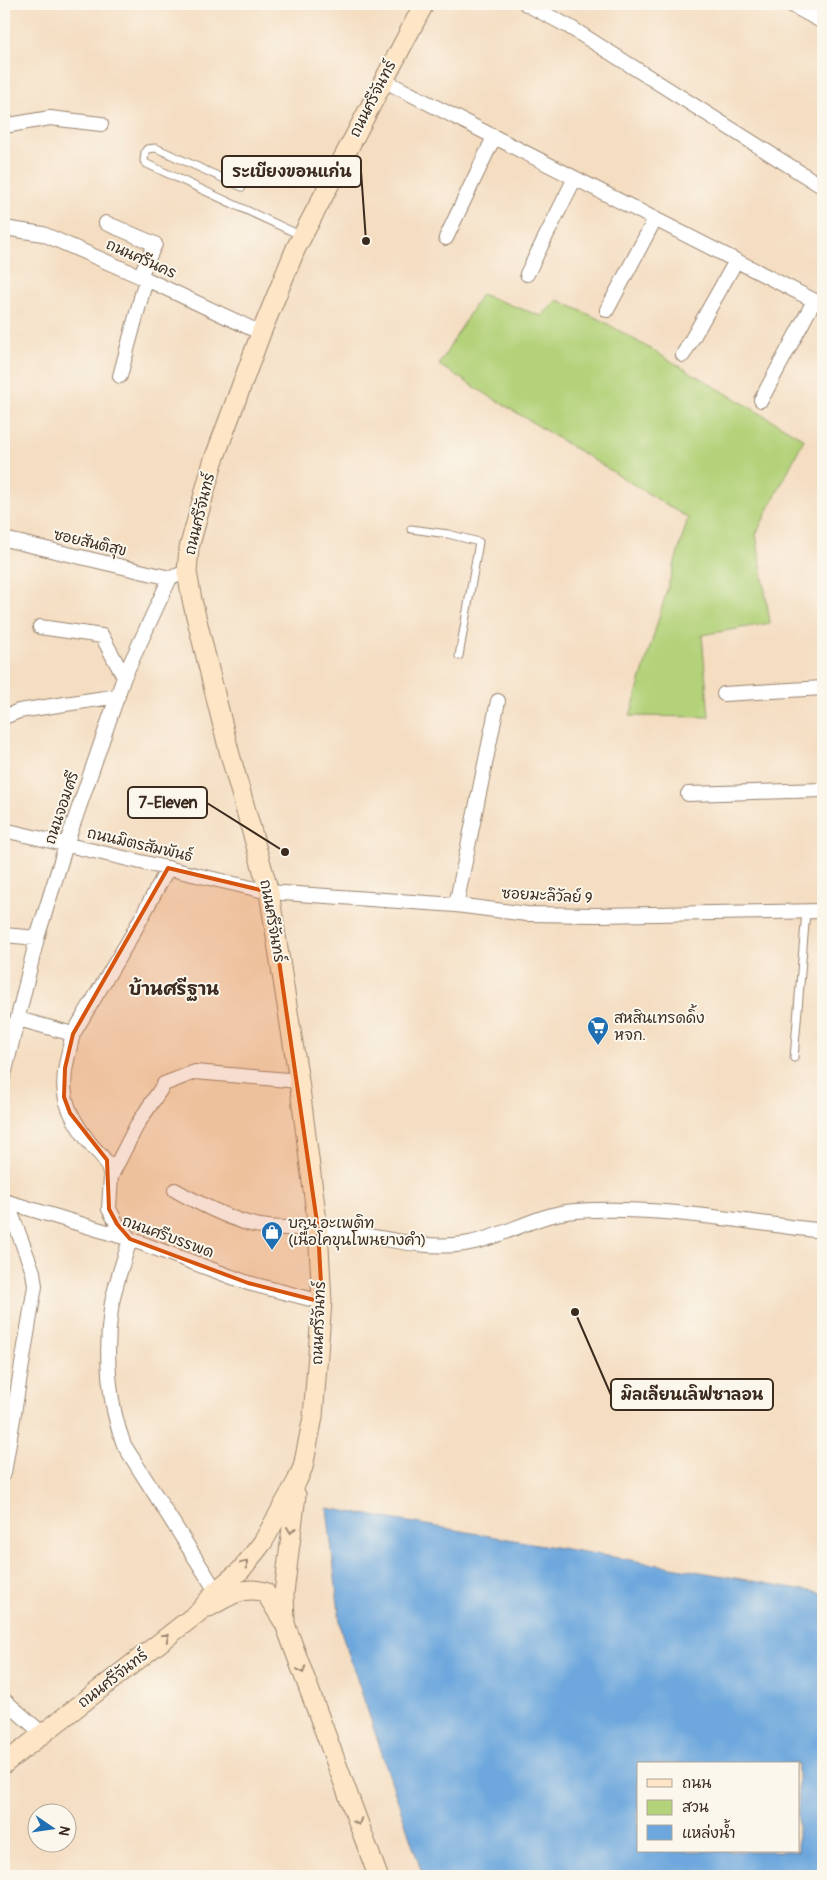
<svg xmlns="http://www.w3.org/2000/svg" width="827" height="1880" font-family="Pangolin,'Playpen Sans Thai',sans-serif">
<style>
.green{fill:#b3d279;stroke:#777e4c}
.water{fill:#6da7dd;stroke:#54687e;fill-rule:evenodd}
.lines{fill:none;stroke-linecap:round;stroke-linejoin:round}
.service-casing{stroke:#988470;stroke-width:9}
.minor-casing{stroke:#988470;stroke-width:16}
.secondary-casing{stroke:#988470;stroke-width:21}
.service{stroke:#fff;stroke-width:7}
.minor{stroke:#fff;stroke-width:14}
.secondary{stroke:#fde5c5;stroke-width:19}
.oneway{stroke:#9c8872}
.marked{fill:#d7540e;fill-opacity:0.2;stroke:#d7540e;stroke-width:4;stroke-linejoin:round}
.labels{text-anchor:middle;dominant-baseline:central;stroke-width:4;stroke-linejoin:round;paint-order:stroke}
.street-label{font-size:15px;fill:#3b2a1e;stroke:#fbf7ec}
.poi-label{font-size:15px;fill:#3b2a1e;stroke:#fbf7ec;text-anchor:start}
.quarter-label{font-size:18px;font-weight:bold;fill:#3b2a1e;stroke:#fbf7ec}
.leader{fill:none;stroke:#3b2a1e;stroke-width:2}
.callout-dot{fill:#3b2a1e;stroke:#fbf7ec;stroke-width:2}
.callout{fill:#fbf7ec;stroke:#3b2a1e;stroke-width:2}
.callout-label{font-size:16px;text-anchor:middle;font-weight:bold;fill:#3b2a1e}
</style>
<rect width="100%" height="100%" fill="#fbf7ec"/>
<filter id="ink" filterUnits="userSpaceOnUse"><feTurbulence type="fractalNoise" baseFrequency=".02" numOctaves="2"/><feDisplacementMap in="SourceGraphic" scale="10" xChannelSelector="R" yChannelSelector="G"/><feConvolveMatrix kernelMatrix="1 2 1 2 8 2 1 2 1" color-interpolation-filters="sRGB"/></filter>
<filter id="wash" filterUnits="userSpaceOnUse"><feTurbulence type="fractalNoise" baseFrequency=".0096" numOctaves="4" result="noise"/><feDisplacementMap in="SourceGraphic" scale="20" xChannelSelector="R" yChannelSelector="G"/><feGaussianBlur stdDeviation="1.12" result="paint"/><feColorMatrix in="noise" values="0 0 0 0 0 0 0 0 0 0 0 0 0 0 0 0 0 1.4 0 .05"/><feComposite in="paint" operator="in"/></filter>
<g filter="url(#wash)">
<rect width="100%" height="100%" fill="#f4ddc1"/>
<!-- green -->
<path class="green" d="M481,294L541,316L558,300L601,320L804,439L756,534L770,623L702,635L709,717L630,716L688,518L439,365Z"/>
<!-- water -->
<path class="water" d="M327,1508L823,1593V1876H423L341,1631ZM638,1764H798V1851H638Z"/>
</g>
<g filter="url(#ink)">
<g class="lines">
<!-- service casing -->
<g class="service-casing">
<path id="service" d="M242,187L156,148L147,149L145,152L144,161L147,164L302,236
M411,529L448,534L479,542L459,656
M794,1058L806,911"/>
</g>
<!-- minor casing -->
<g class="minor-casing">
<path id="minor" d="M526,4L568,26L823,187
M790,4L823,22
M383,80L823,305
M4,126L50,118L101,124
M106,223L155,244L140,276
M4,228L43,234L146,279L261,333
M446,238L494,137
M527,274L575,178
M607,310L655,219
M683,355L736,261
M120,376L146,279
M761,400L814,301
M4,539L170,578
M40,627L102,636L124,677
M724,694L823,688
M4,717L19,711L118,696
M688,794L823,790
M4,830L269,892L456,905L527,914L597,915L823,911
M456,905L498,701
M4,935L37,938
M18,1019L73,1034C61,1083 57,1099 89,1142C101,1157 106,1156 111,1176
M4,1024L16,1028
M73,1034L132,935L168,868
M4,1075L37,938L66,845L124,677L170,578L187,572
M175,1190C198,1203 221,1215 247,1223C270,1230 294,1227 318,1229C363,1232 420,1251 464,1244C503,1238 536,1214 575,1211C657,1205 742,1222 823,1231
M4,1201L130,1239L248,1283L322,1302
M4,1473L35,1286L33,1272L7,1202
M216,1591L124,1445C108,1403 105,1353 111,1309C114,1286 124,1261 130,1239L117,1224L109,1209L111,1176L137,1125L164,1084L195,1072L299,1081
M4,1700L43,1734"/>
</g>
<!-- secondary casing -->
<g class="secondary-casing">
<path id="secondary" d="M209,1607C228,1597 243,1585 265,1592L285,1624L378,1876
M285,1622L284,1593L296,1495
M4,1764L199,1612L216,1591L241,1570L263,1542L297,1481L303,1467L313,1417L322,1302L318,1229L299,1081L269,892L229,751L192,600L187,572L189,548L213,462L261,333L296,248L424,4"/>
</g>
<!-- service -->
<use href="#service" class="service"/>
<!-- minor -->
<use href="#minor" class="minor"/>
<!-- secondary -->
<use href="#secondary" class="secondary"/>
</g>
<!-- one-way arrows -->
<defs><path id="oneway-chevron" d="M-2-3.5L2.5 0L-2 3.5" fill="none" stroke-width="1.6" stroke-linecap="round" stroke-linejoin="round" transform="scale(1.25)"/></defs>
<g class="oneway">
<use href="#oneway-chevron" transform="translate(291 1530) rotate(97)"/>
<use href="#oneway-chevron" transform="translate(245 1564) rotate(-50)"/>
<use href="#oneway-chevron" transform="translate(166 1637) rotate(-38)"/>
<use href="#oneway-chevron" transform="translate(302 1670) rotate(70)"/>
<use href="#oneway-chevron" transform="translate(358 1822) rotate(70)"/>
</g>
</g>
<!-- marked area -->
<path class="marked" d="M168,868L269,892L318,1229L322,1302L248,1283L130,1239L117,1224L109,1209L107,1160L70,1113L64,1097L65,1068L73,1034Z"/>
<!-- icons -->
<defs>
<g id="supermarket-pin" transform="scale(1.125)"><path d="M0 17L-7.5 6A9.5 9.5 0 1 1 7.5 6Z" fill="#1f6fb2" stroke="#fbf7ec"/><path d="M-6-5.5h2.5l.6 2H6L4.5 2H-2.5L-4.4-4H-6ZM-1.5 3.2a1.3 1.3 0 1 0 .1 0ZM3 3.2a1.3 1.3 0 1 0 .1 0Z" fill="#fff"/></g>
<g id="shop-pin" transform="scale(1.125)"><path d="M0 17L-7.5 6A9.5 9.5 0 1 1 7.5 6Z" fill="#1f6fb2" stroke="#fbf7ec"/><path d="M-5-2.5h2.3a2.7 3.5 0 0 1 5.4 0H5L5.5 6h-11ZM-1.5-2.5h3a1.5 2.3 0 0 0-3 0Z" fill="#fff"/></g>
</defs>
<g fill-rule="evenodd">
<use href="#supermarket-pin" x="598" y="1027"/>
<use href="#shop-pin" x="272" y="1232"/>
</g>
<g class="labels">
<!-- street labels -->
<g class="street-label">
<text transform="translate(373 99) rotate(-63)">ถนนศรีจันทร์</text>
<text transform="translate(141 259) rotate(24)">ถนนศรีนคร</text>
<text transform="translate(200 514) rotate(-76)">ถนนศรีจันทร์</text>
<text transform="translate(90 543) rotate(13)">ซอยสันติสุข</text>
<text transform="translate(62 808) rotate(-71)">ถนนจอมศรี</text>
<text transform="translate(140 845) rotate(13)">ถนนมิตรสัมพันธ์</text>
<text transform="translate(547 896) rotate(3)">ซอยมะลิวัลย์ 9</text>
<text transform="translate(272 921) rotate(80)">ถนนศรีจันทร์</text>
<text transform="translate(168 1237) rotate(20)">ถนนศรีบรรพด</text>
<text transform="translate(319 1323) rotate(-88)">ถนนศรีจันทร์</text>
<text transform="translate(113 1679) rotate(-38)">ถนนศรีจันทร์</text>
</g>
<!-- poi labels -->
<g class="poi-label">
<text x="614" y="1018">สหสินเทรดดิ้ง<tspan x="614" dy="17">หจก.</tspan></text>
<text x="288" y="1223">บอน อะเพติท<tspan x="288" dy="17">(เนื้อโคขุนโพนยางคำ)</tspan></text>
</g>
<!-- quarter labels -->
<g class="quarter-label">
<text x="174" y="989">บ้านศรีฐาน</text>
</g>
</g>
<!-- callouts -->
<path class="leader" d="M366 241L361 171M285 852L207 803M575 1312L611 1395"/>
<g class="callout-dot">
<circle cx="366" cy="241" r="5"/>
<circle cx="285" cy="852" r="5"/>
<circle cx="575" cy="1312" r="5"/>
</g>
<g class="callout">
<rect x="222" y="156" width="139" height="31" rx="5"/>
<rect x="128" y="787" width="79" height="31" rx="5"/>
<rect x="611" y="1379" width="162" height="31" rx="5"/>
</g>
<g class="callout-label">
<text x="292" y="177">ระเบียงขอนแก่น</text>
<text x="168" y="808">7-Eleven</text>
<text x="692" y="1400">มิลเลียนเลิฟซาลอน</text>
</g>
<!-- margin -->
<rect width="827" height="1880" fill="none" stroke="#fbf7ec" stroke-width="20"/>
<!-- legend -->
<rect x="637" y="1762" width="162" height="90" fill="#fbf7ec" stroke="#aea59a"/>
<rect x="647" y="1779" width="25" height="8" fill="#fde5c5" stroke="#aea59a"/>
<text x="682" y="1788" font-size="15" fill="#3b2a1e">ถนน</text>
<rect x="647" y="1800" width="25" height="15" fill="#b3d279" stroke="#aea59a"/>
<text x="682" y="1812" font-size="15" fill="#3b2a1e">สวน</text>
<rect x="647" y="1825" width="25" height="15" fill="#6da7dd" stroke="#aea59a"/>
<text x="682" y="1838" font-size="15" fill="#3b2a1e">แหล่งน้ำ</text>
<!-- north arrow -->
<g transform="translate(52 1828) rotate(103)"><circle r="24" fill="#fbf7ec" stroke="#aea59a"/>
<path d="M0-4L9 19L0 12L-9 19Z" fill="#1f6fb2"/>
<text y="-8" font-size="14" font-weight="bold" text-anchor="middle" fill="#3b2a1e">N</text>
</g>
</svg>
